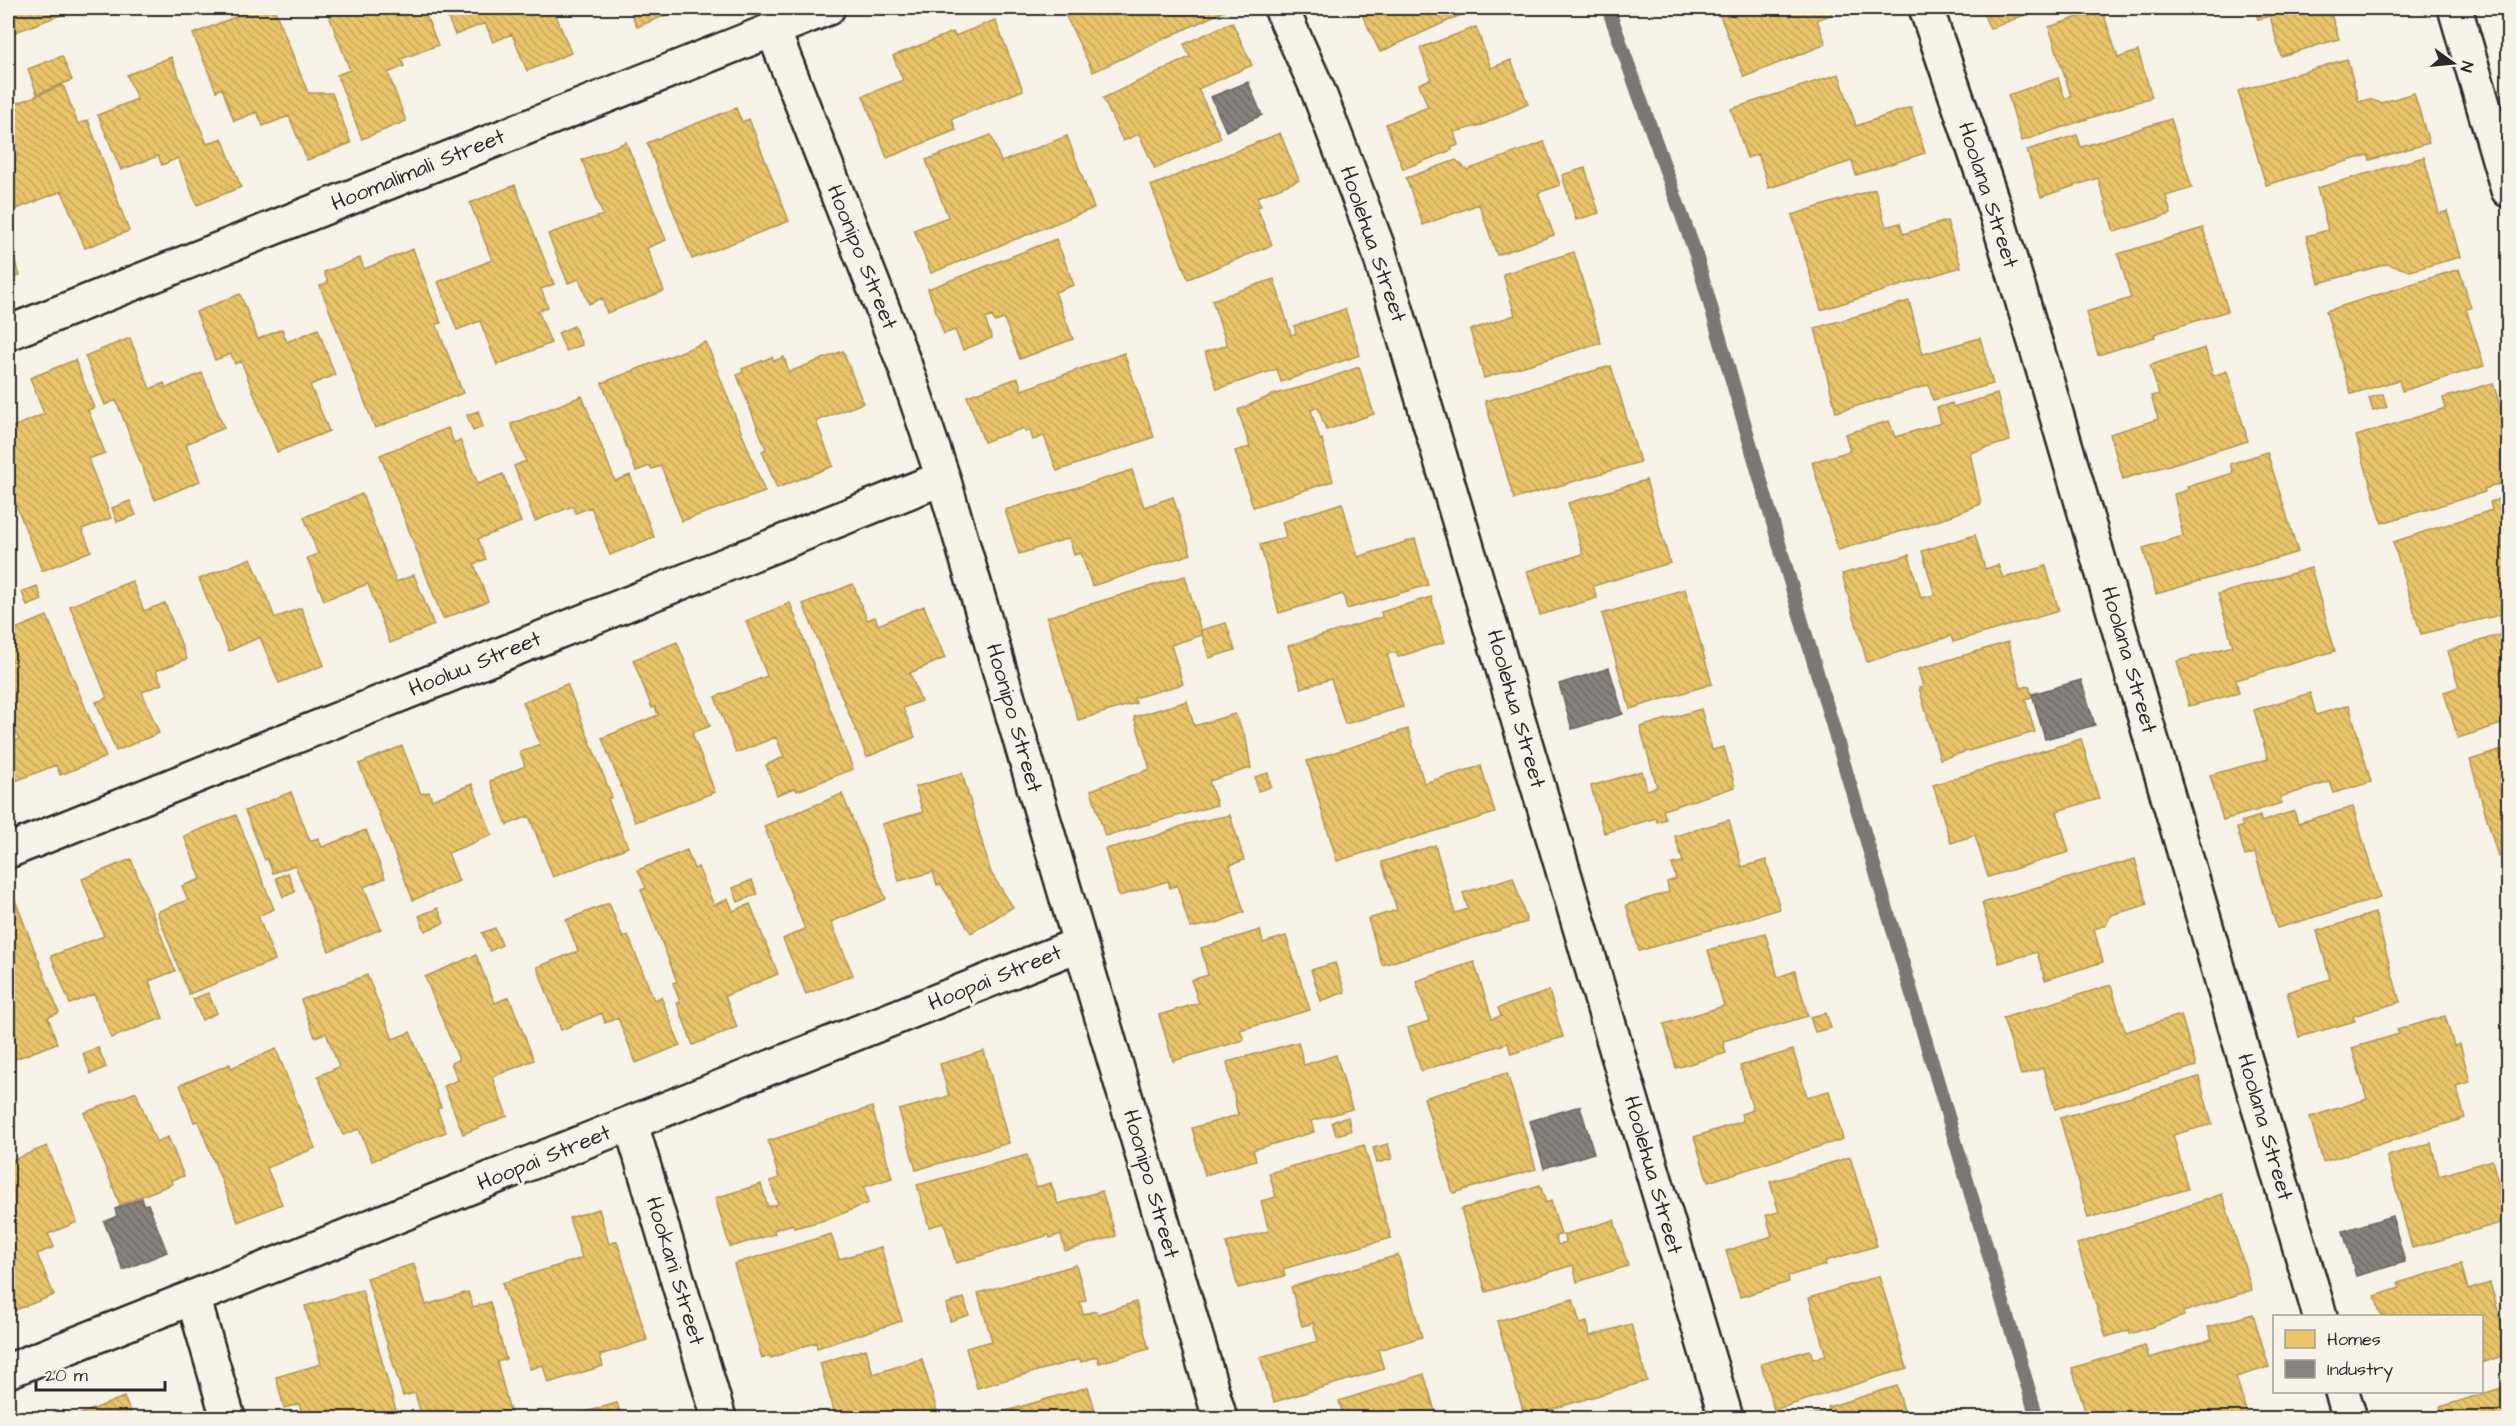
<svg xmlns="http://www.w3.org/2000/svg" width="2516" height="1426" font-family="'Architects Daughter',sans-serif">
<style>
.homes{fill:url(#homes-back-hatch);stroke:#b09657;stroke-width:1.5}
.industry{fill:url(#industry-back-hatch);stroke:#6e6764;stroke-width:1.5}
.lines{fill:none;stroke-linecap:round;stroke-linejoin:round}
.stream{stroke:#7a7874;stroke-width:14}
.street-casing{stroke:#2b2b2b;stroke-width:38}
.secondary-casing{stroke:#2b2b2b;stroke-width:38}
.street{stroke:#f7f3e8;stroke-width:33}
.secondary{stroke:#f7f3e8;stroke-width:33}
.labels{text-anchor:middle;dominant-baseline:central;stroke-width:6;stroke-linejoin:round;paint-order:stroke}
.street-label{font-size:22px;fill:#2b2b2b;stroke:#f7f3e8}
</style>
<defs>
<pattern id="homes-back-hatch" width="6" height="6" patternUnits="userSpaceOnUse" patternTransform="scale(1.5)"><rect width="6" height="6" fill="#e9c46a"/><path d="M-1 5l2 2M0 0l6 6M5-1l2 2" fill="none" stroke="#c8a95c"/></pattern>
<pattern id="industry-back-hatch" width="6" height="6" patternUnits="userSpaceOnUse" patternTransform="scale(1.5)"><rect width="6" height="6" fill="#8a817c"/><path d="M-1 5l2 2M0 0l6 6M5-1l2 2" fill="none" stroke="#716a66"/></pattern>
</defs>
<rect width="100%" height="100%" fill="#f7f3e8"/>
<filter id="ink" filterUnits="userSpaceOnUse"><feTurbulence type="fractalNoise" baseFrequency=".0167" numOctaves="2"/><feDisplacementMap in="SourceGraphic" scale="12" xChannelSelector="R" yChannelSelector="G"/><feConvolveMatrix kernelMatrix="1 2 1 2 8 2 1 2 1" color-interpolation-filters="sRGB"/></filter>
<g filter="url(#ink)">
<!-- homes -->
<path class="homes" d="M8,8H70L71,11L8,35Z
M257,8H274L308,93H332L351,143L307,160L289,116L263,126L257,112L234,121L222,88L216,91L193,34Z
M326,8H423L438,45L401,59L404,66L388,73L406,121L362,139L337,75L350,70Z
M444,8H553L571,53L527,71L512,34L493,42L485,23L455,35Z
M629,8H681V9L637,27Z
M1062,8H1223L1224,11L1093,72Z
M1359,8H1476L1380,52Z
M1717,8H1830L1832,14L1817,20L1826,44L1744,77Z
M1981,8H2041L1990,29Z
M2254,8H2329L2339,39L2281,56L2270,16L2258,19Z
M2102,9L2118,58L2138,51L2152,97L2022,141L2008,95L2058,78L2065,99L2071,96L2049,27Z
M995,20L1023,90L952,119L956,130L887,158L863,96L903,80L893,56L953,32L955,36Z
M1232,22L1252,65L1198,89L1221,138L1155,169L1139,134L1123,141L1103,98L1190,57L1184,44Z
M1476,27L1491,68L1511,60L1528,104L1482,125L1454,132L1458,145L1451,148L1452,150L1403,169L1386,124L1428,107L1419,84L1431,79L1420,48Z
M62,56L72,80L37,94L28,69Z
M171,57L207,144L222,138L241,187L197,205L178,158L162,165L158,156L121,170L98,115L137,99L127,75Z
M2347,59L2359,102L2369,99L2381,103L2414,93L2429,143L2370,160L2368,155L2266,185L2238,91Z
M1839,74L1856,126L1911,107L1925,153L1856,175L1852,161L1769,188L1758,154L1747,158L1731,109Z
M63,85L78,124L88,120L129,231L85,248L62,191L14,210L8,192V160L18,156L8,131V107Z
M736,108L742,122L749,119L789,221L692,259L647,143Z
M2171,119L2192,188L2166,196L2171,214L2114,232L2098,178L2041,197L2027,150L2077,135L2081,147Z
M1280,133L1299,180L1257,197L1261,206L1257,207L1272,245L1188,279L1151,186Z
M991,135L1001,162L1067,136L1094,208L931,273L914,230L948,217L926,160Z
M626,142L666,240L647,248L664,291L607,313L602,298L589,304L579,279L568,283L548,234L603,215L582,160Z
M1544,142L1560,185L1538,193L1554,235L1497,255L1479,204L1423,225L1406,178L1456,160L1467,170Z
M2424,157L2439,214L2447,211L2460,257L2410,271L2387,264L2319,283L2306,236L2328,230L2317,188Z
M1585,168L1599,213L1576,220L1562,175Z
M515,185L554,284L541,289L548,307L538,311L551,343L497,365L480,321L457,330L438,282L492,260L470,203Z
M1875,189L1886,227L1900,223L1903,234L1947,221L1961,267L1821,310L1792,215Z
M2203,228L2228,311L2154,334L2155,337L2098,355L2086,312L2131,298L2118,254Z
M1056,239L1074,285L1055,292L1073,339L1020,359L1004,319L995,322L992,316L985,319L992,338L963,350L955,330L944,334L928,289Z
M8,244L20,275L8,281Z
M413,249L441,323L436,324L463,393L375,428L320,286L328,283L324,272L360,258L364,269Z
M1574,252L1601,343L1484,378L1470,330L1515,315L1503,274Z
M2459,269L2471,308L2466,309L2484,366L2402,391L2399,380L2351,394L2326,311Z
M1274,279L1291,335L1296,333L1294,326L1345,309L1360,355L1281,382L1277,369L1217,389L1205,352L1227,345L1212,300Z
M240,294L258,339L282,329L287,342L318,329L335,375L310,385L329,431L277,452L241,361L235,364L231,354L215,360L196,312Z
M1909,301L1923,354L1980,338L1993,384L1933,400L1929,385L1836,412L1815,328Z
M574,326L582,345L566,351L558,333Z
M130,338L150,389L164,383L166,388L202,373L224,428L186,444L200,481L155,500L116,400L105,405L85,356Z
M706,342L765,492L682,521L661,466L652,469L650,466L636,471L602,383Z
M2205,348L2213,376L2227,371L2248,441L2123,479L2110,434L2158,419L2151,396L2159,394L2150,365Z
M843,351L863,403L816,421L833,466L777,488L762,451L766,449L737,375L743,372L742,369L772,357L774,361L784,357L789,372Z
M1124,353L1154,437L1057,471L1044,436L1033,440L1030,430L1025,431L1024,428L984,442L967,396L1018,378L1022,390Z
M75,360L94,408L88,410L105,453L88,459L111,518L82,529L91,551L42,571L8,484V429L44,414L30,378Z
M1611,366L1640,462L1514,499L1485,401Z
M1359,367L1374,414L1326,430L1318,407L1311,410L1320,440L1322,439L1333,481L1253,507L1235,451L1250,447L1238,410L1275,394L1310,385Z
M2493,383L2507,429L2502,431L2508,453V482L2484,489L2485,492L2382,523L2356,436L2446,408L2443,398Z
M1997,394L2010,441L1970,453L1981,504L1940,520L1838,550L1812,462L1850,451L1845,434L1889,421L1895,437L1941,423L1937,408L1952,403L1953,407Z
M2383,394L2387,407L2373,411L2369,398Z
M582,396L615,481L630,475L654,537L610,555L591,507L576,513L573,506L535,521L514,466L526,461L511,424Z
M478,411L483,427L473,431L467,415Z
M448,428L454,443L460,440L478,484L503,474L521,522L478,539L486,559L474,564L488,601L443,619L380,455Z
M2267,452L2298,552L2156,594L2143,548L2183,536L2174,494L2188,490L2187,487L2233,473L2230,464Z
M1132,470L1144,507L1173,497L1191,554L1092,586L1081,553L1074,555L1069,538L1019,554L1005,510Z
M1646,480L1670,563L1593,586L1597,598L1540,615L1527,571L1583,554L1568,503Z
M362,494L396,582L414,575L434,625L390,643L368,584L324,600L307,558L318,554L304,517Z
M2508,496V613L2421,634L2393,542L2492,510L2490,502Z
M130,501L136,515L117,522L112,508Z
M1342,503L1358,557L1415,539L1428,585L1347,609L1343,594L1279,613L1260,545L1286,537L1282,522Z
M1975,535L1985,569L1998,565L2003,578L2046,566L2059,611L1953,642L1951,636L1867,662L1842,574L1909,555L1921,598L1935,595L1922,551Z
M251,558L275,618L301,608L324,665L279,683L260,637L229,651L199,579Z
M2311,568L2335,651L2236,680L2239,693L2189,706L2177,661L2233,646L2218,594Z
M1185,576L1202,635L1171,645L1183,684L1134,698L1136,703L1078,720L1047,617Z
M132,581L144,611L165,603L187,659L156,671L162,684L142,692L159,733L116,751L96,702L107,698L70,606Z
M853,584L867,620L875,617L878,625L924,606L945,658L910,673L921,701L903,708L915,737L867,757L803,604Z
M37,586L42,600L27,606L22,592Z
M1685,589L1712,684L1630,709L1602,614Z
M1431,597L1445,642L1398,657L1396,652L1387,654L1403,707L1345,724L1331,679L1301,688L1288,646L1382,617L1381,612Z
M790,603L853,769L797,791L795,788L777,795L766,765L784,757L776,737L736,753L715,697L767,676L746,621Z
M47,616L106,757L60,775L56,765L8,784V744L19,739L13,727L8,729V632Z
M1226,623L1235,650L1209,658L1201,630Z
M2508,632V722L2458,738L2444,692L2459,687L2448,651Z
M677,642L710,726L692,733L715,792L635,822L602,738L658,715L655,707L652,708L633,660Z
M2008,642L2021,688L2029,686L2032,697L2025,699L2035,732L1940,759L1919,688L1923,687L1918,669Z
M567,684L612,797L608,799L628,847L553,877L529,816L507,825L490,781L525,766L520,752L540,744L523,702Z
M2310,693L2316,715L2349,705L2371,782L2334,793L2330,782L2280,797L2282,803L2223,820L2210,775L2268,759L2254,710Z
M1187,701L1194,726L1235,714L1246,739L1251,768L1209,781L1217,805L1105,836L1091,790L1150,769L1134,717Z
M1701,709L1712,750L1724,747L1735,787L1663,810L1666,819L1657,822L1656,818L1604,833L1591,786L1642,771L1647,790L1657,787L1640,727Z
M1408,729L1424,783L1481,766L1495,813L1337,861L1307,761Z
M2081,739L2099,799L2057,811L2069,852L1988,877L1975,835L1951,843L1933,785Z
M402,746L421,794L429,792L432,800L472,784L492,835L448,853L459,881L413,900L359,764Z
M2508,748V854L2498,857L2470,760Z
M962,773L991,873L1013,907L971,933L941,884L937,885L933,872L899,881L882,824L923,812L915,787Z
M1268,773L1271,787L1258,791L1255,777Z
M291,792L310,841L318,838L322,847L366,830L385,878L364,887L381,929L329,951L295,865L273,873L267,858L265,860L245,811Z
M842,794L886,899L831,922L853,975L806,994L783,939L805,929L764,826Z
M2353,807L2380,898L2277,928L2255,853L2245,856L2237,828L2243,826L2241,822L2260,816L2261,822L2294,811L2298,823Z
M236,815L274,909L258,916L275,960L189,994L157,912L188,900L182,886L201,879L184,836Z
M1230,815L1244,860L1230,865L1244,912L1217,923L1190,928L1177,885L1170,888L1168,881L1119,896L1105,849L1156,836L1187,824Z
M1729,820L1742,867L1766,860L1780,909L1639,951L1626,905L1669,892L1667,882L1676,879L1672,864L1683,862L1675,836Z
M1435,845L1455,913L1468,909L1463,893L1513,877L1527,922L1382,965L1368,919L1397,910L1382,862Z
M687,850L694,869L698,867L714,905L728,899L733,911L750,904L778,974L725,996L737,1027L693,1045L677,1003L680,1002L673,983L677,981L641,890L646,888L638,870Z
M131,859L175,971L149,981L163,1018L111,1038L94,994L70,1004L51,956L104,936L82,879Z
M2135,859L2147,905L2111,915L2106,925L2094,929L2103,962L2045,980L2037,952L1999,963L1982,903Z
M288,873L295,892L283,897L276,878Z
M752,880L757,894L738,902L733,888Z
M15,900L59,1013L48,1017L57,1043L10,1061L8,1055V903Z
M609,903L623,938L628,935L654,1000L661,997L680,1045L636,1063L618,1018L605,1023L602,1013L561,1030L537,967L578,951L566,920Z
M438,908L444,923L425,931L419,916Z
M2375,913L2400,1002L2353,1016L2355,1021L2299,1037L2287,992L2330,979L2317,931Z
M495,928L502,945L490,951L482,933Z
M1260,930L1263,943L1286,936L1310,1010L1240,1030L1244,1040L1173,1061L1159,1015L1199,1003L1191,980L1208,975L1201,948Z
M1765,933L1778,977L1795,971L1808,1016L1723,1041L1726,1053L1676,1068L1664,1024L1724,1006L1708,950Z
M476,955L495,1003L509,997L534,1060L492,1077L507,1116L463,1134L444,1086L458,1080L451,1063L459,1060L425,977Z
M1474,962L1492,1019L1501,1016L1498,1008L1549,991L1563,1037L1511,1054L1508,1043L1421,1071L1408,1028L1429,1021L1416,981Z
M1335,963L1345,992L1321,1001L1311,970Z
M367,975L393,1039L410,1032L441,1107L437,1109L446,1132L372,1161L359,1129L343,1135L333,1114L318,1076L339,1067L326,1033L315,1037L301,1000Z
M2111,985L2125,1032L2181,1015L2196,1066L2055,1109L2043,1068L2021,1075L2003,1018Z
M208,993L217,1013L202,1020L193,999Z
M1826,1013L1831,1028L1815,1032L1810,1017Z
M2445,1016L2454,1046L2460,1044L2470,1082L2456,1086L2465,1118L2323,1162L2310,1117L2367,1099L2352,1048L2399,1034L2397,1030Z
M1298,1042L1304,1065L1336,1055L1352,1109L1311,1121L1314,1132L1253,1150L1256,1160L1205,1175L1192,1128L1238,1115L1227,1062Z
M98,1047L106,1067L91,1074L83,1054Z
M276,1049L315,1148L267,1168L282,1204L238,1222L198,1121L194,1122L180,1085L230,1064L231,1068Z
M1793,1050L1807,1097L1829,1091L1843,1139L1708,1182L1694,1137L1743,1121L1741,1114L1753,1110L1740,1066Z
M984,1051L1009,1143L916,1170L899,1110L949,1096L940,1064Z
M1507,1073L1536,1169L1453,1193L1424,1098Z
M2199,1077L2212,1124L2173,1135L2188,1189L2088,1218L2060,1118Z
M136,1092L156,1142L168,1137L184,1176L171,1180L172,1184L120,1205L84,1113Z
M872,1107L892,1178L864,1187L868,1203L829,1219L794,1228L793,1224L774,1230L775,1234L730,1247L715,1198L761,1184L768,1207L778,1204L770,1181L779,1178L768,1141Z
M1348,1117L1351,1131L1336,1135L1332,1122Z
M2431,1143L2439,1176L2492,1160L2508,1221L2412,1248L2387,1156Z
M1388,1144L1392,1159L1377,1163L1373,1148Z
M1364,1145L1391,1238L1283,1269L1285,1276L1238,1288L1226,1243L1269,1231L1261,1201L1276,1197L1269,1173Z
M47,1146L77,1222L48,1234L54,1247L37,1254L54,1295L8,1313V1160V1162Z
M1027,1155L1036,1187L1051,1183L1058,1204L1102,1191L1116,1236L1065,1251L1061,1234L1050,1238L1049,1235L956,1263L944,1223L929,1227L917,1185Z
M1850,1157L1877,1246L1825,1261L1826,1265L1788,1276L1789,1282L1740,1297L1726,1251L1772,1236L1766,1215L1779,1212L1770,1182Z
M1540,1185L1546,1203L1551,1201L1561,1235L1555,1236L1558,1245L1566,1242L1563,1235L1614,1220L1628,1266L1577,1282L1573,1265L1486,1292L1461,1209Z
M2222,1194L2252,1290L2183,1312L2184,1316L2130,1334L2129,1330L2106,1337L2077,1244Z
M599,1209L609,1244L617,1241L647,1340L600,1355L603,1366L548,1383L543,1365L530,1369L502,1283L582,1258L569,1218Z
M831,1234L839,1259L881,1247L902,1321L817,1348L816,1342L771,1358L770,1356L762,1358L734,1264Z
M1398,1255L1422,1337L1378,1350L1384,1369L1274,1402L1260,1357L1318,1341L1313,1323L1302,1326L1291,1287Z
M414,1264L426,1305L468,1292L473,1307L490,1302L506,1359L497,1362L511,1415L499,1418H422L415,1393L403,1396L367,1278Z
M2461,1264L2468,1290L2490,1283L2508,1345V1354L2482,1363V1316H2381L2375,1296L2400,1288L2398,1283Z
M1076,1265L1086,1300L1080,1302L1083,1314L1096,1311L1097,1314L1136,1302L1149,1349L1099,1363L1097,1356L1081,1362L1080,1359L977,1388L966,1348L992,1341L978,1293Z
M1879,1276L1907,1368L1774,1410L1761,1364L1810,1350L1813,1359L1826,1356L1809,1298Z
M362,1290L398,1418H303L299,1404L284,1408L276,1377L321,1364L305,1306Z
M964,1298L969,1315L950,1321L946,1304Z
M1573,1299L1580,1324L1587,1322L1590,1336L1631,1324L1647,1381L1525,1417L1497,1321Z
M2253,1314L2269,1367L2236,1377L2248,1418H2087L2072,1368L2145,1346L2149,1358L2212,1339L2208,1327Z
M866,1349L873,1374L922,1359L937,1411L913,1418H836L820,1363Z
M1424,1374L1437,1418H1344L1339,1401Z
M1897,1386L1906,1418H1803L1829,1410L1828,1407Z
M2508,1386V1418H2443L2440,1407Z
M1088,1387L1097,1417L1108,1415L1109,1418H982Z
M124,1397L133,1418H71Z
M617,1403L622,1418H565Z
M1160,1411L1162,1418H1136Z
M64,1413L65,1418H51Z"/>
<!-- industry -->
<path class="industry" d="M1248,82L1262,115L1226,131L1211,97Z
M1609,668L1623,714L1572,729L1559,684Z
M2081,680L2095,725L2045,739L2032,694Z
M1580,1106L1594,1153L1544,1168L1530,1121Z
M142,1198L144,1205L148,1204L167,1252L123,1270L104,1222L117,1216L115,1209Z
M2392,1216L2405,1262L2356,1276L2343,1231Z"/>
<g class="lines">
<!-- stream -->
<path class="stream" d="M1608,8L1696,255L1777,537L2037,1418"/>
<!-- street casing -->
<g class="street-casing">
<path id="street" d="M1281,8L1317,88L1377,245L1726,1418
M1926,8L1995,210L2041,362L2320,1316
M773,30L905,366L943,478L1220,1418
M8,333L828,8
M8,851L943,478
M631,1124L719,1418
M193,1297L228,1418
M8,1371L1080,944
M2342,1392L2350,1418"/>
</g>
<!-- secondary casing -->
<g class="secondary-casing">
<path id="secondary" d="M2455,8L2508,190"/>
</g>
<!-- street -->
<use href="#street" class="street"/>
<!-- secondary -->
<use href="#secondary" class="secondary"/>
</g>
</g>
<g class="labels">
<!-- street labels -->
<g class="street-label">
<text transform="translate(418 170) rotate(-22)">Hoomalimali Street</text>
<text transform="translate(1988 195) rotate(72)">Hoolana Street</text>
<text transform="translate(1373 244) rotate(71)">Hoolehua Street</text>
<text transform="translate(862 257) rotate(68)">Hoonipo Street</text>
<text transform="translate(2129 660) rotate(74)">Hoolana Street</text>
<text transform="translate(475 664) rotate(-22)">Hooluu Street</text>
<text transform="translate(1516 709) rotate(74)">Hoolehua Street</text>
<text transform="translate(1014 718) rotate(74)">Hoonipo Street</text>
<text transform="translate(995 978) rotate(-22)">Hoopai Street</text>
<text transform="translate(2265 1127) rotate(74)">Hoolana Street</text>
<text transform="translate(544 1158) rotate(-22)">Hoopai Street</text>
<text transform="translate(1653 1175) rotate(74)">Hoolehua Street</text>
<text transform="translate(1151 1184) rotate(74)">Hoonipo Street</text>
<text transform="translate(675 1271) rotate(73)">Hookani Street</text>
</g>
</g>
<!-- margin -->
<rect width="2516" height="1426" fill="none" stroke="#f7f3e8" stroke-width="30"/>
<rect x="15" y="15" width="2486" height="1396" fill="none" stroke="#2b2b2b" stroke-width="2" filter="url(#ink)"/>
<!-- legend -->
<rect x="2273" y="1315" width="210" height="78" fill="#f7f3e8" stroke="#a5a39c" stroke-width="1.5"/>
<rect x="2285" y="1330" width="30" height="18" fill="#e9c46a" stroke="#a5a39c" stroke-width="1.5"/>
<text x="2327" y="1345" font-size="18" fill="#2b2b2b">Homes</text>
<rect x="2285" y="1360" width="30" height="18" fill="#8a817c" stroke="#a5a39c" stroke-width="1.5"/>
<text x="2327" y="1375" font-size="18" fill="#2b2b2b">Industry</text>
<!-- north arrow -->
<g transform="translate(2453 63) rotate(105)" stroke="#f7f3e8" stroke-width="4.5" paint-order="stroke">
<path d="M0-4.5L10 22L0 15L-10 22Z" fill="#2b2b2b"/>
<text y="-9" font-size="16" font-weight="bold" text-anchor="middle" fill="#2b2b2b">N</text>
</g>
<!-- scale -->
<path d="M36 1381v9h129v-9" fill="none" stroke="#2b2b2b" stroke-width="3"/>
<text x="45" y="1381" font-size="18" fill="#2b2b2b" stroke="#f7f3e8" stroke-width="4.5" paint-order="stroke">20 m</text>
</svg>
